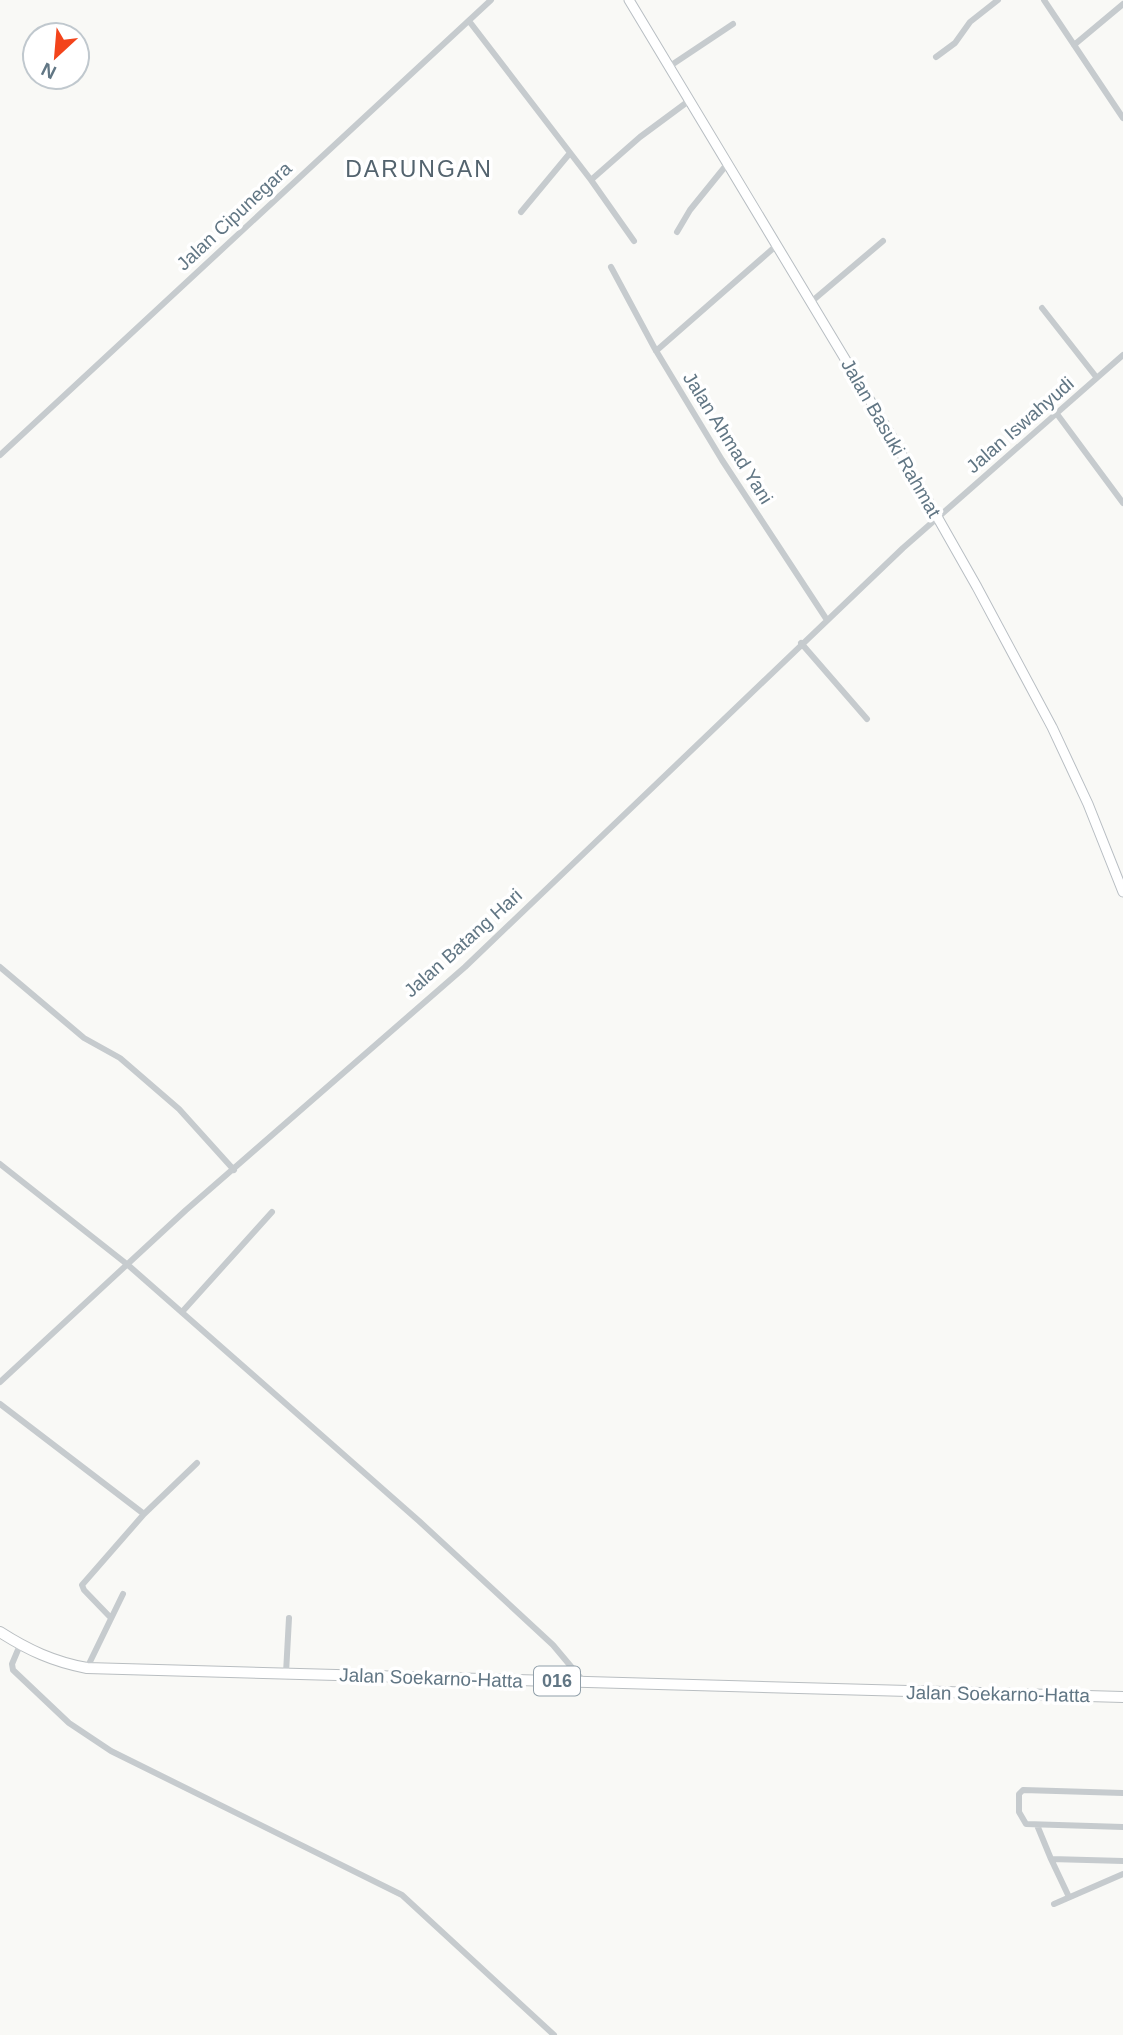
<svg xmlns="http://www.w3.org/2000/svg" width="1123" height="2035" font-family="Helvetica,sans-serif">
<style>
.lines{fill:none;stroke-linecap:round;stroke-linejoin:round}
.secondary-casing{stroke:#b8bec3;stroke-width:11}
.primary-casing{stroke:#b9bec1;stroke-width:12}
.minor{stroke:#c6cbce;stroke-width:6}
.secondary{stroke:#fff;stroke-width:9}
.primary{stroke:#fff;stroke-width:10}
.labels{text-anchor:middle;dominant-baseline:central;stroke-width:7;stroke-linejoin:round;paint-order:stroke}
.shield{fill:#fff;stroke:#909fa9;stroke-width:2}
.shield-label{font-size:18px;font-weight:bold;fill:#617684}
.street-label{font-size:19px;fill:#617684;stroke:#fff}
.quarter-label{font-size:23px;letter-spacing:2px;fill:#53636e;stroke:#fff}
</style>
<rect width="100%" height="100%" fill="#f9f9f6"/>
<g class="lines">
<!-- secondary casing -->
<g class="secondary-casing">
<path id="secondary" d="M629,0L889,432L977,587L1052,727L1088,804L1123,892"/>
</g>
<!-- primary casing -->
<g class="primary-casing">
<path id="primary" d="M0,1632C28,1650 54,1662 87,1668L1123,1697"/>
</g>
<!-- minor -->
<path class="minor" d="M1044,0L1123,118
M469,21L591,180L634,241
M1074,45L1123,4
M936,57L955,43L970,22L998,0
M670,66L733,24
M591,180L640,137L690,100
M521,212L570,153
M677,232L690,210L728,163
M611,267L655,349L722,460L827,620
M811,302L883,241
M1042,308L1097,378
M656,351L777,245
M1057,414L1123,503
M0,455L491,0
M801,643L867,719
M0,967L84,1038L120,1058L179,1109L234,1170
M0,1164L128,1265L419,1521L553,1645L584,1682
M182,1312L272,1212
M0,1382L186,1210L465,967L903,548L1123,355
M0,1404L144,1514
M111,1618L84,1590L82,1585L144,1514L197,1463
M20,1645L12,1664L13,1670L69,1723L111,1751L402,1895L554,2035
M87,1668L123,1594
M286,1673L289,1618
M1123,1793L1023,1790L1019,1794V1812L1026,1824L1123,1827
M1037,1825L1051,1859L1123,1861
M1051,1859L1069,1897
M1054,1904L1123,1874"/>
<!-- secondary -->
<use href="#secondary" class="secondary"/>
<!-- primary -->
<use href="#primary" class="primary"/>
</g>
<g class="labels">
<!-- shield labels -->
<rect class="shield" x="534" y="1666.5" width="46" height="29" rx="5"/>
<g class="shield-label">
<text x="557" y="1681">016</text>
</g>
<!-- street labels -->
<g class="street-label">
<text transform="translate(234 216) rotate(-43)">Jalan Cipunegara</text>
<text transform="translate(1020 425) rotate(-41)">Jalan Iswahyudi</text>
<text transform="translate(728 438) rotate(58)">Jalan Ahmad Yani</text>
<text transform="translate(891 438) rotate(60)">Jalan Basuki Rahmat</text>
<text transform="translate(463 943) rotate(-42)">Jalan Batang Hari</text>
<text transform="translate(431 1678) rotate(2)">Jalan Soekarno-Hatta</text>
<text transform="translate(998 1694) rotate(1)">Jalan Soekarno-Hatta</text>
</g>
<!-- quarter labels -->
<g class="quarter-label">
<text x="419" y="169">DARUNGAN</text>
</g>
</g>
<!-- north arrow -->
<g transform="translate(56 56) rotate(206)"><circle r="33" fill="#ffffff" stroke="#c0c8ce" stroke-width="2"/>
<path d="M0-5L12 26L0 18L-12 26Z" fill="#f3441b"/>
<text y="-10" font-size="19" font-weight="bold" text-anchor="middle" fill="#617684">N</text>
</g>
</svg>
